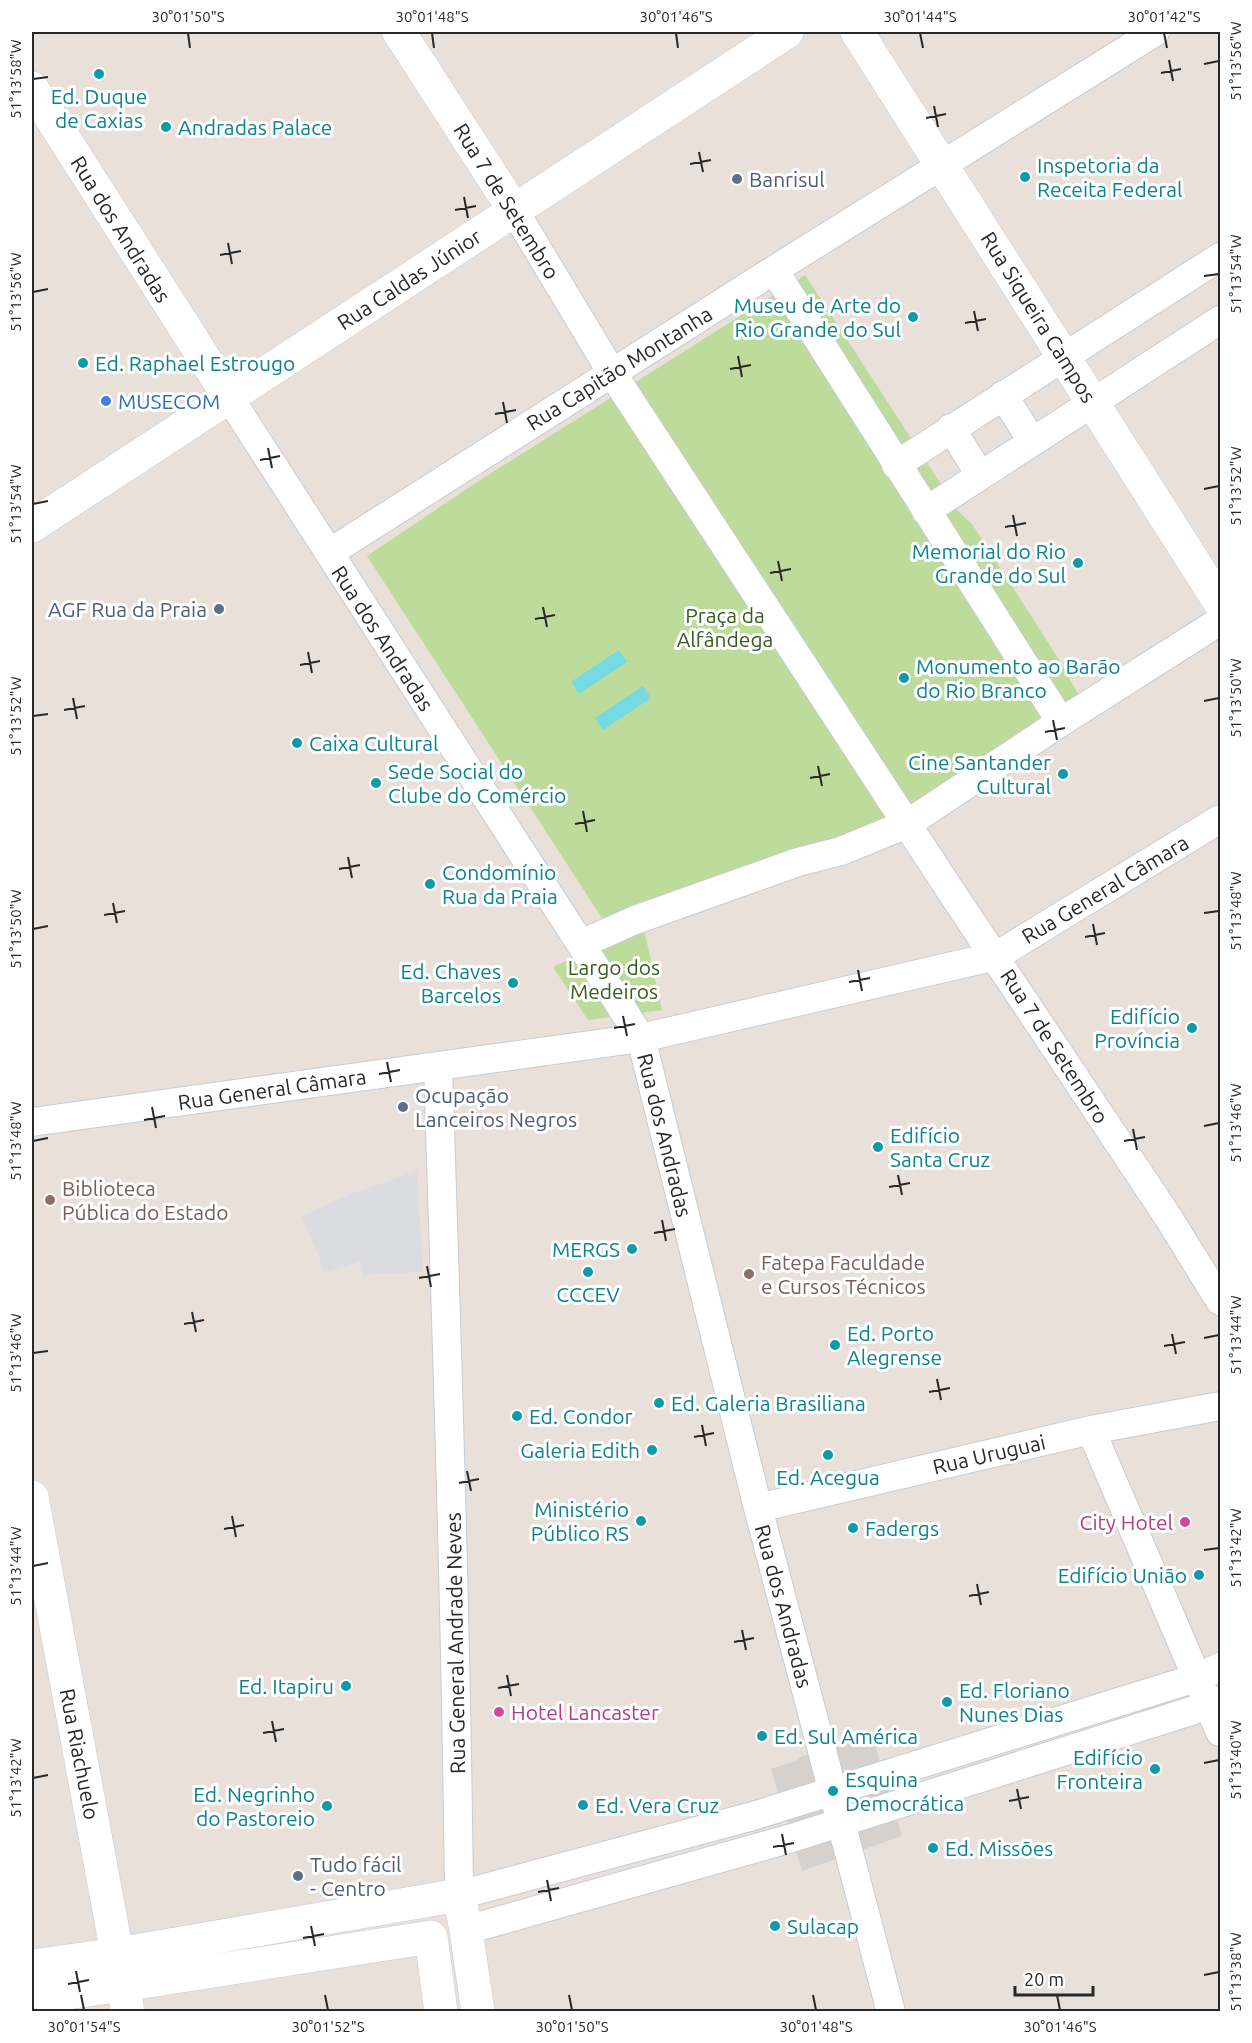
<svg xmlns="http://www.w3.org/2000/svg" width="1252" height="2043" font-family="Ubuntu,sans-serif">
<style>
.industrial{fill:#dbdbe2}
.green{fill:#bddb9b}
.plaza{fill:#d6d1cd}
.water{fill:#76dae2}
.lines{fill:none;stroke-linecap:round;stroke-linejoin:round}
.street-casing{stroke:#c6ccd4;stroke-width:30}
.secondary-casing{stroke:#c6ccd4;stroke-width:34}
.street{stroke:#fff;stroke-width:28}
.secondary{stroke:#fff;stroke-width:33}
.ticks{fill:none;stroke:#282828;stroke-width:2}
.culture-dot{fill:#0f9aa8;stroke:#fff;stroke-width:2}
.service-dot{fill:#5c6f8a;stroke:#fff;stroke-width:2}
.shop-dot{fill:#3f7fe0;stroke:#fff;stroke-width:2}
.education-dot{fill:#8d6e63;stroke:#fff;stroke-width:2}
.hotel-dot{fill:#d1479c;stroke:#fff;stroke-width:2}
.labels{text-anchor:middle;dominant-baseline:central;stroke-width:6;stroke-linejoin:round;paint-order:stroke}
.culture-label{font-size:21px;fill:#0d838f;stroke:#fff;text-anchor:start}
.service-label{font-size:21px;fill:#4e5e75;stroke:#fff;text-anchor:start}
.street-label{font-size:21px;fill:#282828;stroke:#fff}
.shop-label{font-size:21px;fill:#366cbe;stroke:#fff;text-anchor:start}
.park-label{font-size:21px;fill:#385c20;stroke:#fff}
.education-label{font-size:21px;fill:#785e54;stroke:#fff;text-anchor:start}
.hotel-label{font-size:21px;fill:#b23c85;stroke:#fff;text-anchor:end}
.neatline{fill:none;stroke:#282828;stroke-width:2}
.ticks-label{font-size:15px;text-anchor:middle;fill:#282828}
</style>
<rect width="100%" height="100%" fill="#e9e0da"/>
<!-- industrial -->
<path class="industrial" d="M417,1171L423,1272L377,1274L362,1277L360,1261L325,1272L302,1216L353,1193Z"/>
<!-- green -->
<path class="green" d="M805,275L959,512L972,524L1058,658L1081,699L907,824L643,925L662,1010L588,1020L553,967L615,938L367,556L474,484Z"/>
<!-- plaza -->
<path class="plaza" d="M873,1738L902,1836L802,1871L771,1769L796,1761L799,1757Z"/>
<!-- water -->
<path class="water" d="M619,650L627,662L579,694L571,682Z
M643,686L651,698L603,730L595,718Z"/>
<g class="lines">
<!-- street casing -->
<g class="street-casing">
<path id="street" d="M514,210L612,373L950,890L1168,1217L1220,1301
M774,270L1061,722
M1003,395L1032,441
M229,397L641,1038L758,1508L891,2012
M951,428L980,475
M896,465L1220,257
M926,511L1220,320
M329,553L774,270L1155,32
M581,944L635,920L798,862L841,851L907,824L1061,722L1220,621
M438,1066C447,1343 456,1619 459,1895L753,1816L1199,1677L1220,1667
M32,1122L641,1038L996,956L1220,819
M1091,1430L1220,1732
M758,1508L1091,1430L1220,1406
M466,1930L792,1838L1210,1705L1220,1700"/>
</g>
<!-- secondary casing -->
<g class="secondary-casing">
<path id="secondary" d="M399,32L514,210
M857,32L1220,603
M32,88L229,397
M32,526L787,32
M32,1497L128,2012
M32,1966L118,1954L459,1895L466,1930L478,2012
M32,1998L123,1985L431,1937L441,2012"/>
</g>
<!-- street -->
<use href="#street" class="street"/>
<!-- secondary -->
<use href="#secondary" class="secondary"/>
</g>
<!-- ticks -->
<path class="ticks" d="M188,33L190,48M432,33L434,48M676,33L678,48M920,33L923,48M1164,33L1167,48M1169,60L1173,81M1204,64L1219,61M1161,73L1181,69M33,79L48,77M934,106L938,127M926,118L946,114M699,152L703,172M690,164L711,160M464,197L468,218M455,210L476,206M228,243L232,264M220,255L241,251M1204,276L1219,274M33,292L48,289M974,311L978,331M965,323L986,319M738,356L742,377M730,369L751,365M503,402L507,423M495,414L516,410M268,448L272,468M260,460L280,456M1204,489L1219,486M33,504L48,501M1013,515L1017,536M1005,527L1026,523M778,561L782,581M770,573L791,569M543,607L547,627M535,619L555,615M308,652L312,673M300,665L320,661M73,698L77,719M1204,701L1219,698M64,710L85,706M33,716L48,714M1053,720L1057,740M1045,732L1065,728M818,766L822,786M810,778L830,774M583,811L587,832M575,824L595,820M348,857L352,878M339,869L360,865M113,903L117,923M1204,913L1219,911M104,915L125,911M1093,924L1097,945M33,929L48,926M1085,937L1105,933M858,970L862,991M849,982L870,978M623,1016L627,1036M614,1028L635,1024M387,1062L391,1082M379,1074L400,1070M152,1107L156,1128M144,1120L165,1116M1204,1126L1219,1123M1133,1129L1137,1150M33,1141L48,1138M1124,1141L1145,1137M898,1175L902,1195M889,1187L910,1183M662,1220L666,1241M654,1233L675,1229M427,1266L431,1287M419,1278L440,1274M192,1312L196,1332M184,1324L204,1320M1172,1334L1176,1354M1204,1338L1219,1335M1164,1346L1185,1342M33,1353L48,1351M937,1379L941,1400M929,1392L950,1388M702,1425L706,1446M694,1437L714,1433M467,1471L471,1491M459,1483L479,1479M232,1516L236,1537M224,1529L244,1525M1204,1550L1219,1548M33,1566L48,1563M977,1584L981,1605M969,1596L989,1592M742,1630L746,1650M734,1642L754,1638M507,1675L511,1696M498,1688L519,1684M272,1721L276,1742M263,1733L284,1729M1204,1763L1219,1760M33,1778L48,1775M1017,1789L1021,1809M1009,1801L1029,1797M782,1834L786,1855M773,1847L794,1843M547,1880L551,1901M538,1892L559,1888M311,1926L315,1946M303,1938L324,1934M76,1971L80,1992M1204,1975L1219,1972M68,1984L89,1980M81,1995L84,2010M325,1995L328,2010M569,1995L572,2010M813,1995L816,2010M1057,1995L1060,2010"/>
<!-- markers -->
<g class="culture-dot">
<circle cx="99" cy="74" r="6"/>
<circle cx="166" cy="127" r="6"/>
<circle cx="1025" cy="177" r="6"/>
<circle cx="913" cy="317" r="6"/>
<circle cx="83" cy="363" r="6"/>
<circle cx="1078" cy="563" r="6"/>
<circle cx="904" cy="678" r="6"/>
<circle cx="297" cy="743" r="6"/>
<circle cx="1063" cy="774" r="6"/>
<circle cx="376" cy="783" r="6"/>
<circle cx="430" cy="884" r="6"/>
<circle cx="513" cy="983" r="6"/>
<circle cx="1192" cy="1028" r="6"/>
<circle cx="878" cy="1147" r="6"/>
<circle cx="632" cy="1249" r="6"/>
<circle cx="588" cy="1272" r="6"/>
<circle cx="835" cy="1345" r="6"/>
<circle cx="659" cy="1403" r="6"/>
<circle cx="517" cy="1416" r="6"/>
<circle cx="652" cy="1450" r="6"/>
<circle cx="828" cy="1455" r="6"/>
<circle cx="641" cy="1521" r="6"/>
<circle cx="853" cy="1528" r="6"/>
<circle cx="1199" cy="1575" r="6"/>
<circle cx="346" cy="1686" r="6"/>
<circle cx="947" cy="1702" r="6"/>
<circle cx="762" cy="1736" r="6"/>
<circle cx="1155" cy="1769" r="6"/>
<circle cx="833" cy="1791" r="6"/>
<circle cx="583" cy="1805" r="6"/>
<circle cx="327" cy="1806" r="6"/>
<circle cx="933" cy="1848" r="6"/>
<circle cx="775" cy="1926" r="6"/>
</g>
<g class="service-dot">
<circle cx="737" cy="179" r="6"/>
<circle cx="219" cy="609" r="6"/>
<circle cx="403" cy="1107" r="6"/>
<circle cx="298" cy="1876" r="6"/>
</g>
<circle class="shop-dot" cx="106" cy="401" r="6"/>
<g class="education-dot">
<circle cx="50" cy="1200" r="6"/>
<circle cx="749" cy="1274" r="6"/>
</g>
<g class="hotel-dot">
<circle cx="1185" cy="1522" r="6"/>
<circle cx="499" cy="1712" r="6"/>
</g>
<g class="labels">
<!-- culture labels -->
<g class="culture-label">
<text x="99" y="96" text-anchor="middle">Ed. Duque<tspan x="99" dy="24">de Caxias</tspan></text>
<text x="178" y="127">Andradas Palace</text>
<text x="1037" y="165">Inspetoria da<tspan x="1037" dy="24">Receita Federal</tspan></text>
<text x="901" y="305" text-anchor="end">Museu de Arte do<tspan x="901" dy="24">Rio Grande do Sul</tspan></text>
<text x="95" y="363">Ed. Raphael Estrougo</text>
<text x="1066" y="551" text-anchor="end">Memorial do Rio<tspan x="1066" dy="24">Grande do Sul</tspan></text>
<text x="916" y="666">Monumento ao Barão<tspan x="916" dy="24">do Rio Branco</tspan></text>
<text x="309" y="743">Caixa Cultural</text>
<text x="1051" y="762" text-anchor="end">Cine Santander<tspan x="1051" dy="24">Cultural</tspan></text>
<text x="388" y="771">Sede Social do<tspan x="388" dy="24">Clube do Comércio</tspan></text>
<text x="442" y="872">Condomínio<tspan x="442" dy="24">Rua da Praia</tspan></text>
<text x="501" y="971" text-anchor="end">Ed. Chaves<tspan x="501" dy="24">Barcelos</tspan></text>
<text x="1180" y="1016" text-anchor="end">Edifício<tspan x="1180" dy="24">Província</tspan></text>
<text x="890" y="1135">Edifício<tspan x="890" dy="24">Santa Cruz</tspan></text>
<text x="620" y="1249" text-anchor="end">MERGS</text>
<text x="588" y="1294" text-anchor="middle">CCCEV</text>
<text x="847" y="1333">Ed. Porto<tspan x="847" dy="24">Alegrense</tspan></text>
<text x="671" y="1403">Ed. Galeria Brasiliana</text>
<text x="529" y="1416">Ed. Condor</text>
<text x="640" y="1450" text-anchor="end">Galeria Edith</text>
<text x="828" y="1477" text-anchor="middle">Ed. Acegua</text>
<text x="629" y="1509" text-anchor="end">Ministério<tspan x="629" dy="24">Público RS</tspan></text>
<text x="865" y="1528">Fadergs</text>
<text x="1187" y="1575" text-anchor="end">Edifício União</text>
<text x="334" y="1686" text-anchor="end">Ed. Itapiru</text>
<text x="959" y="1690">Ed. Floriano<tspan x="959" dy="24">Nunes Dias</tspan></text>
<text x="774" y="1736">Ed. Sul América</text>
<text x="1143" y="1757" text-anchor="end">Edifício<tspan x="1143" dy="24">Fronteira</tspan></text>
<text x="845" y="1779">Esquina<tspan x="845" dy="24">Democrática</tspan></text>
<text x="315" y="1794" text-anchor="end">Ed. Negrinho<tspan x="315" dy="24">do Pastoreio</tspan></text>
<text x="595" y="1805">Ed. Vera Cruz</text>
<text x="945" y="1848">Ed. Missões</text>
<text x="787" y="1926">Sulacap</text>
</g>
<!-- service labels -->
<g class="service-label">
<text x="749" y="179">Banrisul</text>
<text x="207" y="609" text-anchor="end">AGF Rua da Praia</text>
<text x="415" y="1095">Ocupação<tspan x="415" dy="24">Lanceiros Negros</tspan></text>
<text x="310" y="1864">Tudo fácil<tspan x="310" dy="24">- Centro</tspan></text>
</g>
<!-- street labels -->
<g class="street-label">
<text transform="translate(507 201) rotate(58)">Rua 7 de Setembro</text>
<text transform="translate(121 229) rotate(58)">Rua dos Andradas</text>
<text transform="translate(409 279) rotate(-33)">Rua Caldas Júnior</text>
<text transform="translate(1039 317) rotate(58)">Rua Siqueira Campos</text>
<text transform="translate(619 368) rotate(-32)">Rua Capitão Montanha</text>
<text transform="translate(383 638) rotate(57)">Rua dos Andradas</text>
<text transform="translate(1105 889) rotate(-31)">Rua General Câmara</text>
<text transform="translate(1055 1046) rotate(57)">Rua 7 de Setembro</text>
<text transform="translate(272 1089) rotate(-8)">Rua General Câmara</text>
<text transform="translate(665 1135) rotate(76)">Rua dos Andradas</text>
<text transform="translate(989 1454) rotate(-13)">Rua Uruguai</text>
<text transform="translate(784 1606) rotate(75)">Rua dos Andradas</text>
<text transform="translate(455 1643) rotate(-91)">Rua General Andrade Neves</text>
<text transform="translate(80 1754) rotate(79)">Rua Riachuelo</text>
</g>
<!-- shop labels -->
<g class="shop-label">
<text x="118" y="401">MUSECOM</text>
</g>
<!-- park labels -->
<g class="park-label">
<text x="725" y="615">Praça da<tspan x="725" dy="24">Alfândega</tspan></text>
<text x="614" y="967">Largo dos<tspan x="614" dy="24">Medeiros</tspan></text>
</g>
<!-- education labels -->
<g class="education-label">
<text x="62" y="1188">Biblioteca<tspan x="62" dy="24">Pública do Estado</tspan></text>
<text x="761" y="1262">Fatepa Faculdade<tspan x="761" dy="24">e Cursos Técnicos</tspan></text>
</g>
<!-- hotel labels -->
<g class="hotel-label">
<text x="1173" y="1522">City Hotel</text>
<text x="511" y="1712" text-anchor="start">Hotel Lancaster</text>
</g>
</g>
<!-- border -->
<rect width="1252" height="2043" fill="none" stroke="#ffffff" stroke-width="66"/>
<!-- scale -->
<path d="M1015 1986v9h78v-9" fill="none" stroke="#282828" stroke-width="3"/>
<text x="1024" y="1986" font-size="18" fill="#282828" stroke="#ffffff" stroke-width="4.5" paint-order="stroke">20 m</text>
<rect x="33" y="33" width="1186" height="1977" class="neatline"/>
<g class="ticks-label">
<text x="188" y="22">30°01'50"S</text>
<text x="432" y="22">30°01'48"S</text>
<text x="676" y="22">30°01'46"S</text>
<text x="920" y="22">30°01'44"S</text>
<text x="1164" y="22">30°01'42"S</text>
<text transform="translate(1236 61) rotate(-90)" y="5">51°13'56"W</text>
<text transform="translate(16 79) rotate(-90)" y="5">51°13'58"W</text>
<text transform="translate(1236 274) rotate(-90)" y="5">51°13'54"W</text>
<text transform="translate(16 292) rotate(-90)" y="5">51°13'56"W</text>
<text transform="translate(1236 486) rotate(-90)" y="5">51°13'52"W</text>
<text transform="translate(16 504) rotate(-90)" y="5">51°13'54"W</text>
<text transform="translate(1236 698) rotate(-90)" y="5">51°13'50"W</text>
<text transform="translate(16 716) rotate(-90)" y="5">51°13'52"W</text>
<text transform="translate(1236 911) rotate(-90)" y="5">51°13'48"W</text>
<text transform="translate(16 929) rotate(-90)" y="5">51°13'50"W</text>
<text transform="translate(1236 1123) rotate(-90)" y="5">51°13'46"W</text>
<text transform="translate(16 1141) rotate(-90)" y="5">51°13'48"W</text>
<text transform="translate(1236 1335) rotate(-90)" y="5">51°13'44"W</text>
<text transform="translate(16 1353) rotate(-90)" y="5">51°13'46"W</text>
<text transform="translate(1236 1548) rotate(-90)" y="5">51°13'42"W</text>
<text transform="translate(16 1566) rotate(-90)" y="5">51°13'44"W</text>
<text transform="translate(1236 1760) rotate(-90)" y="5">51°13'40"W</text>
<text transform="translate(16 1778) rotate(-90)" y="5">51°13'42"W</text>
<text transform="translate(1236 1972) rotate(-90)" y="5">51°13'38"W</text>
<text x="84" y="2032">30°01'54"S</text>
<text x="328" y="2032">30°01'52"S</text>
<text x="572" y="2032">30°01'50"S</text>
<text x="816" y="2032">30°01'48"S</text>
<text x="1060" y="2032">30°01'46"S</text>
</g>
</svg>
